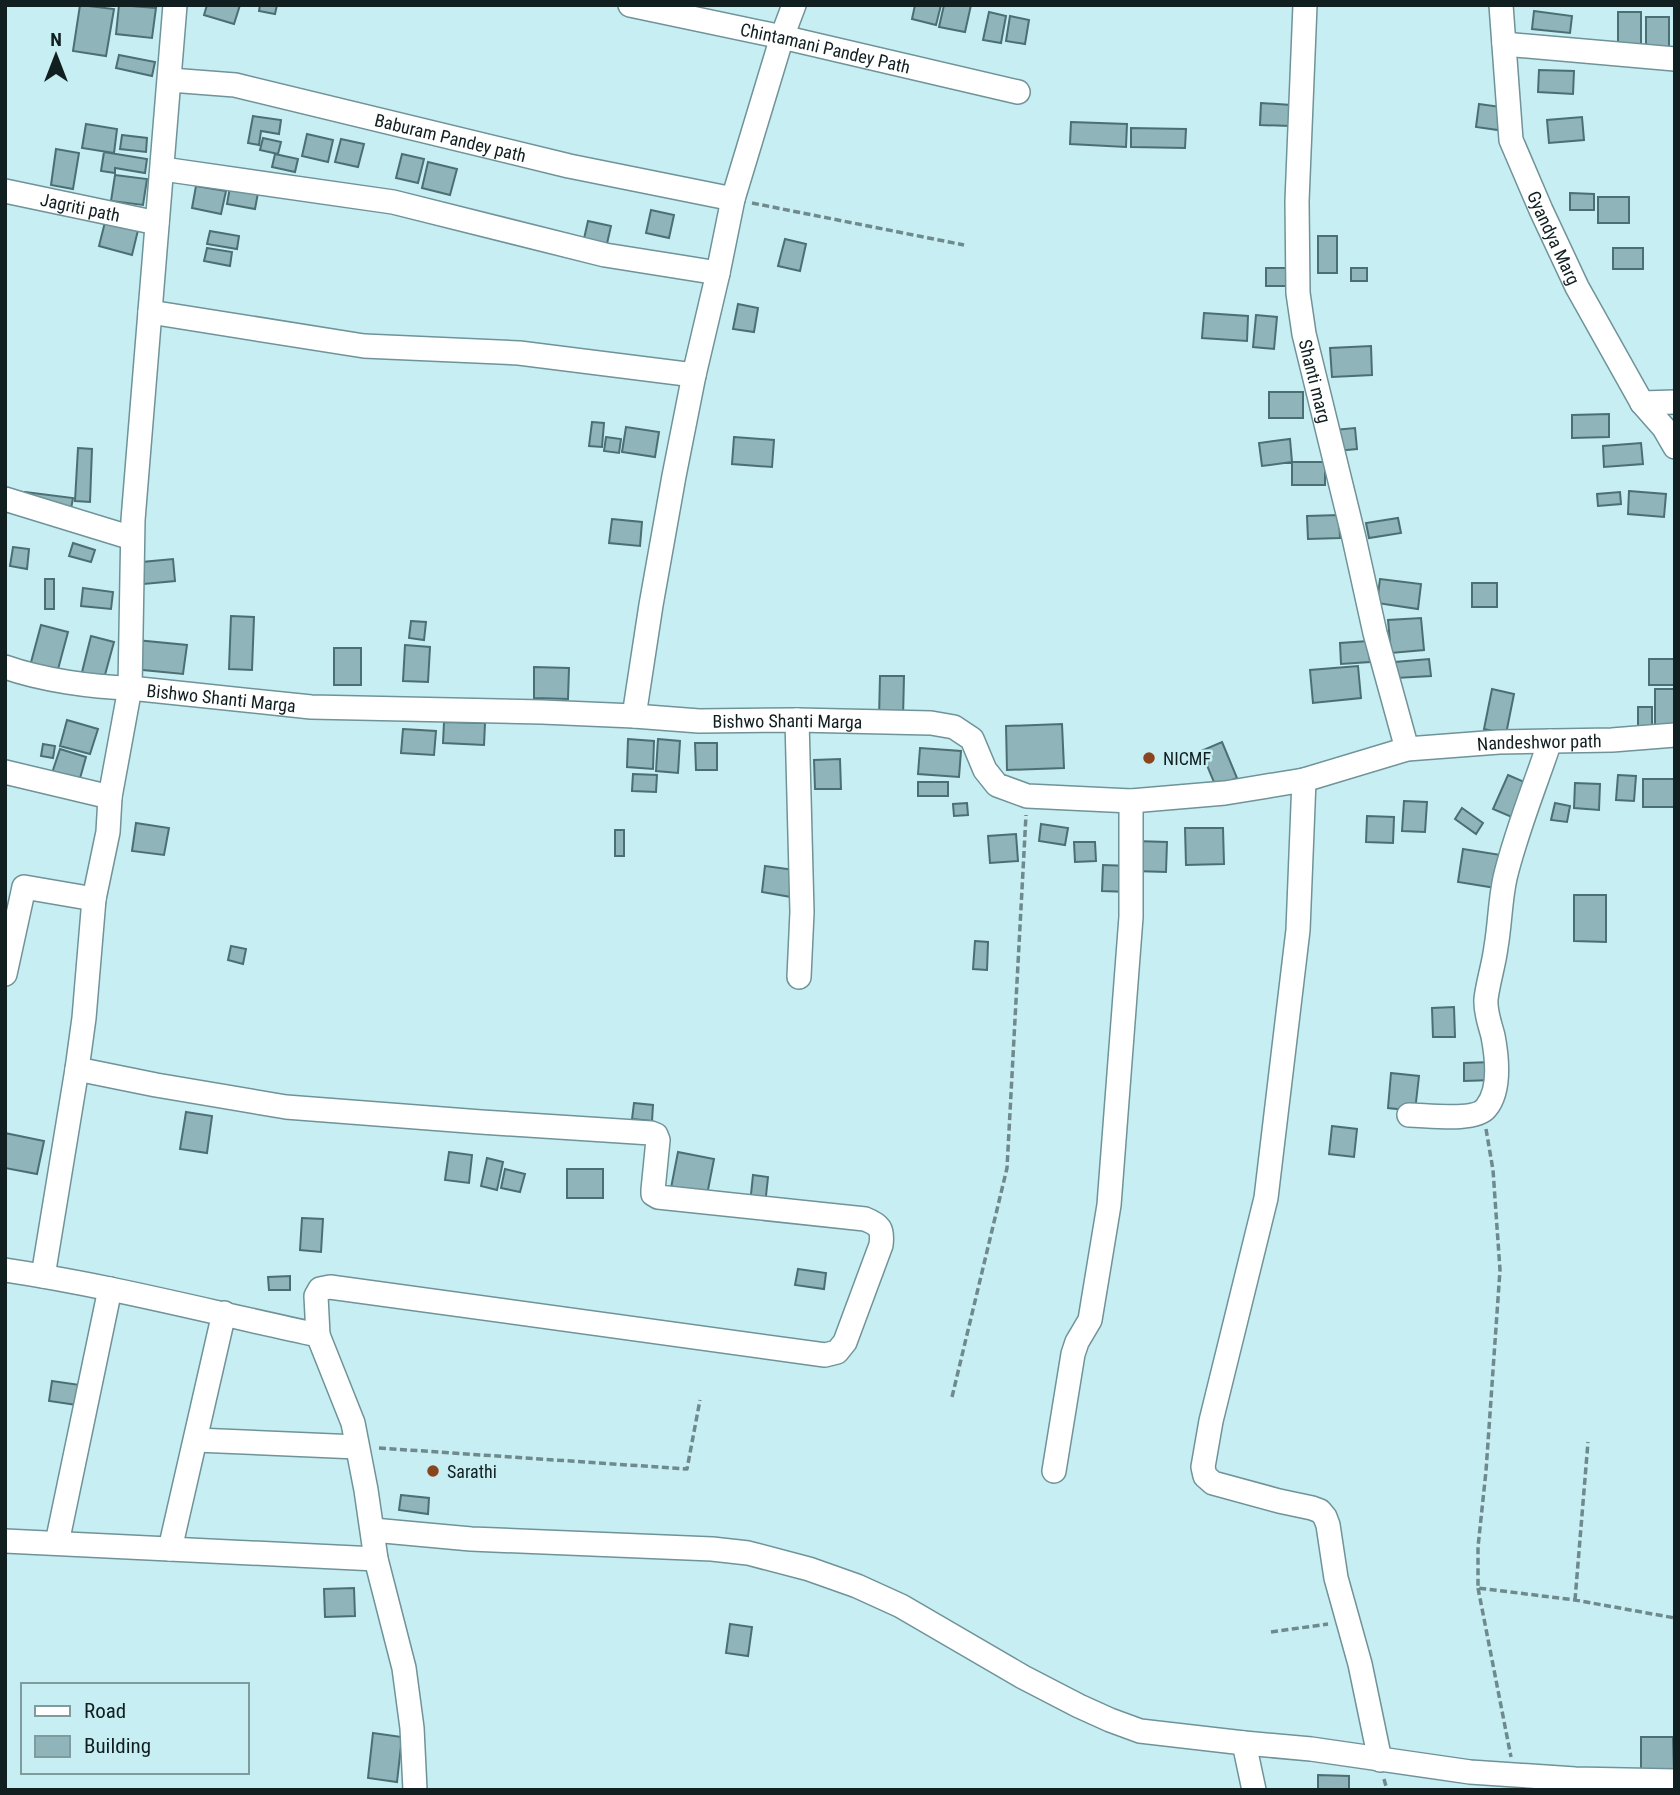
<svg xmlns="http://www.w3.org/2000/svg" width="1680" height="1795" font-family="'Roboto Condensed',sans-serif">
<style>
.building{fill:#8fb4b9;stroke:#4c6f73;stroke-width:2}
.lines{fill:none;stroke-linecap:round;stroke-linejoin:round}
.minor-casing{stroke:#6f9398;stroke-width:26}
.path{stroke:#6f8a8d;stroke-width:3.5;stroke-dasharray:7 3.5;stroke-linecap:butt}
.minor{stroke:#fff;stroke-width:23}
.poi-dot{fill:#8b451e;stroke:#c7eef2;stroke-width:2.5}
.labels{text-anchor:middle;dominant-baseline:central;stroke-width:5;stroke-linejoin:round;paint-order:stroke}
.street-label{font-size:18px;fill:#111f21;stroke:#c7eef2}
.poi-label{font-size:18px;fill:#111f21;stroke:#c7eef2;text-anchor:start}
</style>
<rect width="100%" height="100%" fill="#c7eef2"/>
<!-- building -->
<path class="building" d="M80,5L114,9L106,56L73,51Z
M119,5L156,8L152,38L116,34Z
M207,5H240L234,24L204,15Z
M260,5H277L275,14L259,11Z
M915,5H941L936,25L912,19Z
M944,5H971L965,32L939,27Z
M1534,11L1572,16L1570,33L1532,29Z
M989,12L1006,16L1001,43L983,40Z
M1618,12H1641V45H1618Z
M1010,16L1029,20L1025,44L1006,41Z
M1646,17H1669V47L1646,48Z
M119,55L155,62L152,76L116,68Z
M1539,70L1574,71L1573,94L1538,92Z
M1261,103L1291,105L1290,126L1260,125Z
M1479,104L1501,107L1498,130L1476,127Z
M253,116L281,120L279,134L261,131L259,145L248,143Z
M1582,117L1584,140L1549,143L1547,120Z
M1071,122L1127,124L1126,147L1070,144Z
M86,124L117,129L114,153L82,148Z
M1131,128L1186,129L1185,148L1131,147Z
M307,134L333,140L328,162L302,156Z
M122,135L147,138L146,152L120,149Z
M263,138L281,142L278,154L260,150Z
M341,139L364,144L358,167L335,162Z
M56,149L79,153L73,189L51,185Z
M104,152L147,159L145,173L115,168V173L101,171Z
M275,154L298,159L295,172L272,167Z
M402,154L424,159L418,183L396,178Z
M428,162L457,169L450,195L422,188Z
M115,175L147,179L143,205L111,201Z
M196,186L226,191L221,214L192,208Z
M230,187L258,193L255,209L227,204Z
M1570,193L1594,194V210H1570Z
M1598,197H1629V223H1598Z
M651,210L674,215L669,238L646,233Z
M106,218L139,226L132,255L99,246Z
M588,221L611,226L606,248L583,243Z
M210,231L239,236L237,249L207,244Z
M1318,236H1337V273H1318Z
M785,239L806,244L800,271L778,266Z
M207,248L232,252L230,266L204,261Z
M1613,248H1643V269H1613Z
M1266,268H1286V286H1266Z
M1351,268H1367V281H1351Z
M738,304L758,308L754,332L733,329Z
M1204,313L1248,316L1247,341L1202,338Z
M1256,315L1277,317L1274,349L1253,347Z
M1371,346L1372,375L1332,377L1330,348Z
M1269,392H1303V418H1269Z
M1609,414V437L1572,438V415Z
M592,422L604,423L602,447L589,446Z
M626,427L659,432L655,457L622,452Z
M1355,428L1357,449L1336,451L1334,430Z
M606,437L621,439L619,453L604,451Z
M734,437L774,440L772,467L732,464Z
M1290,439L1292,462L1262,466L1259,443Z
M1641,443L1643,464L1604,467L1603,446Z
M78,448L92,449L90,502L75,501Z
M1292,462H1325V485H1292Z
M1629,491L1666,494L1664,517L1628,514Z
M25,492L73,498L71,509L24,503Z
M1620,492L1621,504L1598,506L1597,494Z
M1339,515L1340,538L1308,539L1307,516Z
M1398,518L1401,533L1369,538L1366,523Z
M612,519L642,522L640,546L609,543Z
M73,543L95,550L91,562L69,556Z
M13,547L29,549L27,569L10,566Z
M173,559L175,581L144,584L142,562Z
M45,579H54V609H45Z
M1380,579L1421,584L1418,609L1377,603Z
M1472,583H1497V607H1472Z
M83,588L113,592L111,609L81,606Z
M231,616L254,617L252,670L229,669Z
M1421,618L1424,650L1391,653L1388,620Z
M411,621L426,622L424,640L409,638Z
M41,625L68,632L57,673L30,666Z
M91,636L114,642L103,682L81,676Z
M136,640L187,645L183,674L133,669Z
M1368,641L1370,662L1341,664L1340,643Z
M405,645L430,647L428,682L403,681Z
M334,648H361V685H334Z
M1429,659L1431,676L1396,678L1395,662Z
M1649,659H1675V685H1649Z
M1358,666L1361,698L1313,703L1310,670Z
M534,667L569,668L568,699L534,698Z
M880,676H904L903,718H879Z
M1492,689L1514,694L1506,734L1484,729Z
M1655,689H1675V732H1655Z
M1638,707H1652V731H1638Z
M67,720L98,729L90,754L60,746Z
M444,722L485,723L484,745L443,743Z
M1062,724L1064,768L1007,770L1006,726Z
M403,729L436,731L434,755L401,753Z
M628,739L654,741L653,769L627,767Z
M658,739L680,741L678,773L656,771Z
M1222,742L1237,778L1216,787L1201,751Z
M695,743H717V770H696Z
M43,744L55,746L53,758L41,756Z
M920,748L961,751L959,777L918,774Z
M60,749L86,757L79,782L52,773Z
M840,759L841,789H815L814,760Z
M633,774L657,775L656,792L632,791Z
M1508,775L1529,784L1514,818L1493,809Z
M1618,775L1636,776L1634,801L1616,800Z
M1643,779H1675V807H1643Z
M918,782H948V796H918Z
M1575,783L1600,784L1599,810L1574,808Z
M1404,801L1427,802L1425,832L1402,831Z
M967,803L968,815L954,816L953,804Z
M1555,803L1570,806L1567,822L1551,820Z
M1462,808L1483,823L1476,834L1455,819Z
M1367,816L1394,817L1393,843L1366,842Z
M136,823L169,828L164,855L132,851Z
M1041,824L1068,828L1065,845L1039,841Z
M1185,828H1223L1224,864L1186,865Z
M615,830H624V856H615Z
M1016,834L1018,861L990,863L988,836Z
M1135,841L1167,842L1166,872L1134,871Z
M1074,842H1095L1096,861L1075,862Z
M1463,849L1507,856L1502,889L1458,882Z
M1103,865L1130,866L1129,892L1102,891Z
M765,866L795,870L791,897L762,892Z
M1574,895H1606V942L1574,941Z
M975,941L988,942L987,970L973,969Z
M231,946L246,949L243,964L228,960Z
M1454,1007L1455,1037H1433L1432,1008Z
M1492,1062L1493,1080L1464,1081V1063Z
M1391,1073L1419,1076L1415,1111L1388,1108Z
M634,1103L653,1105L652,1121L632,1119Z
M186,1112L212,1116L207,1153L180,1149Z
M1332,1126L1357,1129L1354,1157L1329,1154Z
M5,1133L44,1141L37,1174L5,1168Z
M449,1152L472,1155L469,1183L445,1180Z
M678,1152L714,1159L707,1195L671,1188Z
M487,1158L503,1162L497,1190L481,1186Z
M505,1169L525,1174L520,1192L501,1188Z
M567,1169H603V1198H567Z
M753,1175L768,1177L765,1205L750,1204Z
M302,1218L323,1219L321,1252L300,1250Z
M798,1269L826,1273L824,1289L795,1285Z
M290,1276V1290H269L268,1277Z
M52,1381L87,1386L84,1406L49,1401Z
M401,1495L429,1498L428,1514L399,1510Z
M354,1588L355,1616L325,1617L324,1589Z
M730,1624L752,1627L748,1656L726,1653Z
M373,1733L402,1737L397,1782L368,1778Z
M1641,1737H1673L1674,1770H1641Z
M1318,1775L1349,1776V1790H1318Z"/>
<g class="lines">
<!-- minor casing -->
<g class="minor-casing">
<g id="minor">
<path id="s1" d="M630,5L782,37L1018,92"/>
<path id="s2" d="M1305,5L1297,201L1298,293L1304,334L1354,538L1375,633L1407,749"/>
<path id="s3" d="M1501,5L1511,140L1541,210L1577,287L1642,403L1664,428L1675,447"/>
<path d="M1504,44L1675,59"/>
<path id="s4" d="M170,80L235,85L569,166L733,199"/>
<path d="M163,169L393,202L605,255L718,273"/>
<path id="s5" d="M5,191L157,223"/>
<path d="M150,312L364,346L519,353L694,375"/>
<path d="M1642,403L1675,402"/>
<path d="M5,499L132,538"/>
<path id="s6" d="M5,667C42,680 91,687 130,688L311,707L542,712L634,716L699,721L797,720L931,723L954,727L972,739L985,770L997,785L1027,796L1131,801L1225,793L1304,780L1407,749L1499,742L1612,740L1675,735"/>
<path d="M634,716L651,605L674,476L694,375L718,273L733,199L782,37L794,5"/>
<path d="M797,720L802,912L799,977"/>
<path d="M5,772L110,797"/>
<path d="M1304,780L1298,930L1266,1198L1211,1421L1203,1467L1205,1476L1213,1483L1279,1501L1312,1508L1320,1511L1325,1517L1328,1525L1336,1578L1360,1664L1380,1760"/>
<path d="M5,974L24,887L94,899"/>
<path d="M77,1069L156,1085L286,1107L481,1122L651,1133L656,1135L658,1140L653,1190V1194L658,1197L865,1219C880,1225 883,1229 881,1245L845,1342L837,1352L825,1355L330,1287L320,1289L316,1296L318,1335L353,1423L366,1490L376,1559L404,1668L412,1728L415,1790"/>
<path d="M1409,1115C1427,1115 1475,1122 1486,1108C1501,1090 1497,1057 1493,1036C1490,1024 1485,1012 1486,999C1488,982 1494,964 1496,947C1500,924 1500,901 1505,878C1516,832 1535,786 1550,741"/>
<path d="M5,1270C111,1286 214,1313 318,1335"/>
<path d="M43,1276L77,1069L84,1018L94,899L108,832L110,797L130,688L133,520L175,5"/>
<path d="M196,1440L357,1447"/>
<path d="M1054,1471L1073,1354L1077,1342L1090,1320L1109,1205L1131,917V801"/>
<path d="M373,1530L471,1539L712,1549L748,1553L809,1569L857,1586L901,1606L1023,1677L1079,1706L1110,1720L1140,1731L1244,1743L1311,1749L1470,1772L1575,1779L1675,1781"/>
<path d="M5,1541L376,1559"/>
<path d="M57,1543L110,1289"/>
<path d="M170,1549L224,1313"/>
<path d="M1244,1743L1254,1790"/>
</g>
</g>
<!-- path -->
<path class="path" d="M752,203L964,245
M1486,1129L1493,1170L1500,1270L1486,1471L1478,1547V1588L1575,1600L1675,1618
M952,1397L1007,1168L1026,815
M379,1448L687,1469L700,1400
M1478,1588L1511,1757
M1575,1600L1588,1442
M1271,1632L1328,1624
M1384,1779L1387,1790"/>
<!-- minor -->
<use href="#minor" class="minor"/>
</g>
<!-- markers -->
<g class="poi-dot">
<circle cx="1149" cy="758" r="7"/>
<circle cx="433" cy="1471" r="7"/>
</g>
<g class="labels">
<!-- street labels -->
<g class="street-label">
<text stroke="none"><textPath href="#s1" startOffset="200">Chintamani Pandey Path</textPath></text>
<text stroke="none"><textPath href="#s4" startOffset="287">Baburam Pandey path</textPath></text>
<text stroke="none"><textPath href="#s5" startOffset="77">Jagriti path</textPath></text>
<text stroke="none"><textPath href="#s3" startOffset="242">Gyandya Marg</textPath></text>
<text stroke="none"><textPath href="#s2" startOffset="378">Shanti marg</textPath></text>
<text stroke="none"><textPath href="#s6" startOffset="219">Bishwo Shanti Marga</textPath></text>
<text stroke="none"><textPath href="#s6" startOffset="786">Bishwo Shanti Marga</textPath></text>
<text stroke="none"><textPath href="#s6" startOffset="1578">Nandeshwor path</textPath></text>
</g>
<!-- poi labels -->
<g class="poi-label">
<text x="1163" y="758">NICMF</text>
<text x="447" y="1471">Sarathi</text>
</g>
</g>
<!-- border -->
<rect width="1680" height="1795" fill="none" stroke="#111f21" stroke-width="14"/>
<!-- legend -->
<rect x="21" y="1683" width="228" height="91" fill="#c7eef2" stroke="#7e9b9e" stroke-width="2"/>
<rect x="35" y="1706" width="35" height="10" fill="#ffffff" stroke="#7e9b9e" stroke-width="2"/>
<text x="84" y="1718" font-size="21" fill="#111f21">Road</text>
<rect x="35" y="1736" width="35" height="21" fill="#8fb4b9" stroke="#7e9b9e" stroke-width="2"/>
<text x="84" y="1753" font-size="21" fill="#111f21">Building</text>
<!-- north arrow -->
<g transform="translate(56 56)" stroke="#c7eef2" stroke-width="5" paint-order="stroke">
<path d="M0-5L12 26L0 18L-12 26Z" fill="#111f21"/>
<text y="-10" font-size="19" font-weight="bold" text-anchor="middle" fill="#111f21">N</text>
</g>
</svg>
